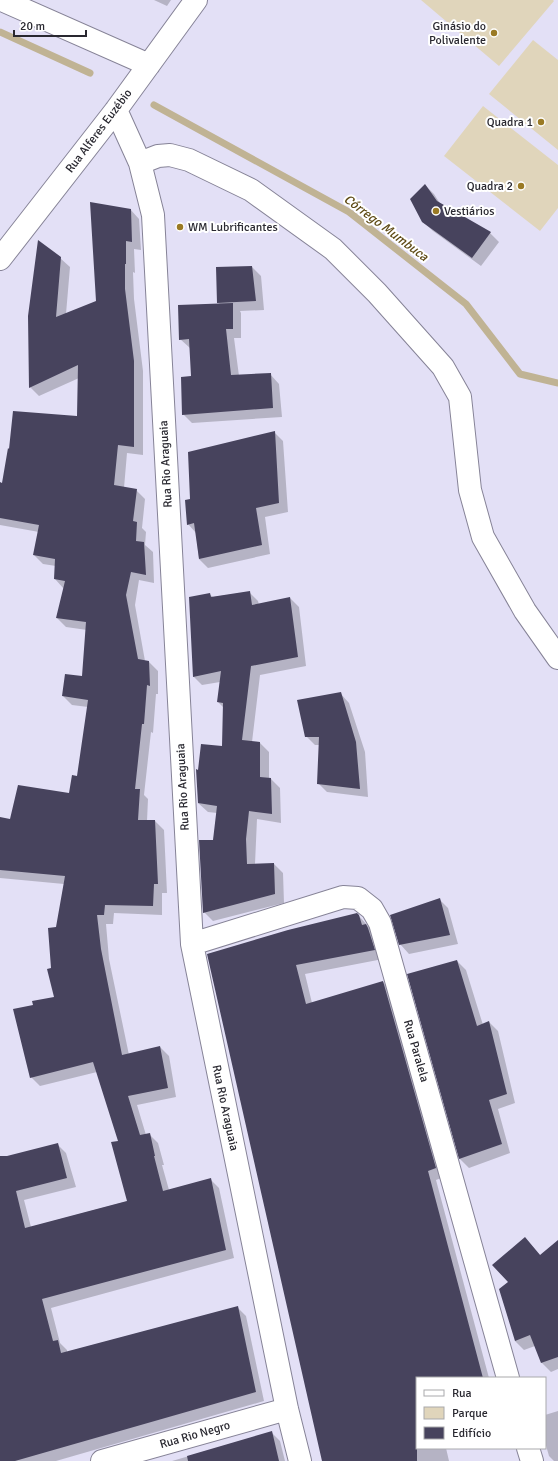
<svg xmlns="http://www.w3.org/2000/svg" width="558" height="1461" font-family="Signika,sans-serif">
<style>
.green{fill:#e0d5bb}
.shadow{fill:#0003}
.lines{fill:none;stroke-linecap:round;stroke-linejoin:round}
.stream{stroke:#c0b394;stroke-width:7}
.building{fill:#47435d}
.minor-casing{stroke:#868397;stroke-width:24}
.minor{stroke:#fff;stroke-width:22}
.poi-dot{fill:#9a7a24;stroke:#fff;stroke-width:1.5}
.labels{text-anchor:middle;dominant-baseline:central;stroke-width:4;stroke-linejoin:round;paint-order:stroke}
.poi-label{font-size:12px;fill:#292830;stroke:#fff;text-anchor:end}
.street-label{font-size:12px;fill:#292830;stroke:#fff}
.water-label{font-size:13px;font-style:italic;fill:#5f4b16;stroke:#fff}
</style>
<rect width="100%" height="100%" fill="#e3e0f6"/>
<!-- green -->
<path class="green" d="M421,0H553L554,1L499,66Z
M533,40L558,60V150L489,94Z
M483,106L558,165V208L540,231L444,156Z"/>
<!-- shadow -->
<path class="shadow" d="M154,0H171L167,6Z
M425,185L434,194L441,205L490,233L499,242L481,266L433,231L423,222Z
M130,209L139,219L141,250L134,249L135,273L133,272L134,299L143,371V455L127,453L124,488L136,490L145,499L142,528L146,532L145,545L153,552L154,583L139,580L135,605L145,661L149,662L158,671V694H156L153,733L151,732L144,795L148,799L147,821H155L164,830L167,893H162V915L114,913L113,924H106L109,959L129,1055L160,1047L169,1056L176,1097L137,1105L146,1135L149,1134L158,1143L164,1165H162L169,1190L210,1179L219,1188L234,1258L51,1308L60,1343L67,1350V1352L237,1307L246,1316L264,1401L56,1461H0V1159L57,1144L66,1153L76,1187L24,1200L31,1227L128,1201L119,1141L97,1072L40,1086L31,1077L34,1006L55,998L52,969L64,884L0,878V818L11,820L70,794L78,777L88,707L72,705L63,696L83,677L87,630L66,627L57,618L64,589L55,579L56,566L43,564L34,555L39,532L0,525V483L3,484L78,417L79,378L39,396L30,387L60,258L70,267L66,314L97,302Z
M252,267L261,276L264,310L240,311L241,313V338H234L239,376L270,374L279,384L282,417L192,423L183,414L192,377L190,348L180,339L220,304L218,303Z
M274,432L283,441L288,512L265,517L270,554L208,568L199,559L196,533L188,524L191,500Z
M249,592L258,601L259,605L290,598L299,607L306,666L260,675L252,742L260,743L269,752V779H271L280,788L281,823L257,819L255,864H274L283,873L284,903L213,921L204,912L217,813L208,812L198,803L223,747L224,708L218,702L220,682L202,685L193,676L209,594L213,597Z
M340,693L349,703L365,752L368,797L327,792L318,783L320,745H315L306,736Z
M439,899L448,908L458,944L409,954L400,944Z
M359,916L375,934L383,959L305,974L312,1003L383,982L392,991L444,1177L436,1180L489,1378H417V1448H446L449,1461H323L208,954Z
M457,961L466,970L483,1025L489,1022L498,1031L515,1103L498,1109L510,1153L469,1168L460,1159L409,975Z
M525,1238L541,1256L558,1241V1369L551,1372L542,1363L535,1346L524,1350L515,1341L510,1282Z
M558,1411V1461H554L549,1456L545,1442V1415Z
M271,1432L280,1441L285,1461H172Z"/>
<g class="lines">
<!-- stream -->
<path class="stream" d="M0,32L90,73
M154,105L349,212L466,304L520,374L558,383"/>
</g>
<!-- building -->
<path class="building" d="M425,184L437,201L491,232L472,258L422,222L410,199Z
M90,202L131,209L132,242L126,241V264H125V289L134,361V447L118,445L114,485L137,489L133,521L137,522L136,541L144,542L146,575L131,572L126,595L138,659L149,661L150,686L147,685L144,724H142L135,789H140L138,820H155L158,884H154L153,906L105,905L104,915H97L101,949L122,1055L160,1046L168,1088L128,1096L140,1135L150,1133L155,1156H154L163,1191L211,1178L226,1250L42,1299L53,1341L58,1340L61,1353L238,1306L256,1392L15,1461H0V1156H7L58,1143L67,1178L16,1191L25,1228L127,1201L111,1142L118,1141L93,1062L30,1078L13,1009L33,1005L32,1001L54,997L47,969L51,968L48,928L56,927L65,876L0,870V817L10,819L18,785L69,793L72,775L77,776L88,700L62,696L65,674L82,676L86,622L56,618L65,581L54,579L55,559L33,555L39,525L0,518V482L2,483L8,448L9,449L13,411L77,416L78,365L29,388L28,316L38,240L61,257L56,317L96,301Z
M252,266L256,301L217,303L216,267Z
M233,303V329H226L231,375L271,373L273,408L182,415L181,377L191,376L189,339L179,340L178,305Z
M275,431L279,503L256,508L262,545L199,559L194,523L187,525L185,500L190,499L188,452Z
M250,591L252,605L290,597L298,657L251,666L242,740L260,742V777L271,778L272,814L249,811L246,839L247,864L274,863L275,894L203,913L199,840H213L217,806L198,803L196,769L198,770L201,744L222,746L223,703L217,702L221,671L193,677L189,597L210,593L211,597Z
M341,692L356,742L360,789L317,784L319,737H305L297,700Z
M440,898L450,935L399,945L390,915Z
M357,913L359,915L362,925L366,924L368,928L375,950L296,965L306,1004L383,981L436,1168L428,1171L483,1378H417V1461H322L207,954L288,930Z
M457,960L477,1026L489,1021L507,1094L489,1100L502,1144L459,1159L407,974Z
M525,1237L540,1255L558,1240V1357L541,1363L530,1335L515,1341L499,1289L508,1282L492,1265Z
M272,1431L279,1461H188L187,1456Z"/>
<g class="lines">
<!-- minor casing -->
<g class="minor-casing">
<path id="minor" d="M2,0L149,65
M116,110L140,163L153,215L192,944L287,1409L300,1461
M140,163L158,156L170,155L189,160L251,190L333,249L377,293L443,367L460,397L470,490L483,537L525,611L558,658
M0,259L116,110L196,0
M192,944L343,897L358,898L372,909L380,923L508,1378
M528,1448L532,1461
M102,1461L287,1409"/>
</g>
<!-- minor -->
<use href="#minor" class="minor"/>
</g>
<!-- markers -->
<g class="poi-dot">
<circle cx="494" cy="33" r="4"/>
<circle cx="541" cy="122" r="4"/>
<circle cx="521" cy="186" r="4"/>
<circle cx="436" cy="211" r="4"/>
<circle cx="180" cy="227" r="4"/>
</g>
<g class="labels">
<!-- poi labels -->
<g class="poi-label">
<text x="486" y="26">Ginásio do<tspan x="486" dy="14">Polivalente</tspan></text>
<text x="533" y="122">Quadra 1</text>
<text x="513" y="186">Quadra 2</text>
<text x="444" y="211" text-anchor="start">Vestiários</text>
<text x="188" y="227" text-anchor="start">WM Lubrificantes</text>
</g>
<!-- street labels -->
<g class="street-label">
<text transform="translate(99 131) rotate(-53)">Rua Alferes Euzébio</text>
<text transform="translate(166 464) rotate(-93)">Rua Rio Araguaia</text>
<text transform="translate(183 787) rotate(-93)">Rua Rio Araguaia</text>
<text transform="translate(416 1051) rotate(74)">Rua Paralela</text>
<text transform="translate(225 1108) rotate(78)">Rua Rio Araguaia</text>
<text transform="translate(195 1435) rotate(-16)">Rua Rio Negro</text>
</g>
<!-- water labels -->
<g class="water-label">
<text transform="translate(386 228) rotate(37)">Córrego Mumbuca</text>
</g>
</g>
<!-- legend -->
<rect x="416" y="1377" width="130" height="72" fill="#ffffff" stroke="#a9a9ac"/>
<rect x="424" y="1390" width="20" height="6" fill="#ffffff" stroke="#a9a9ac"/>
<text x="452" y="1397" font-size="12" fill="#292830">Rua</text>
<rect x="424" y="1407" width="20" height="12" fill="#e0d5bb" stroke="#a9a9ac"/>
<text x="452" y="1417" font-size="12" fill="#292830">Parque</text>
<rect x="424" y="1427" width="20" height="12" fill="#47435d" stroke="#a9a9ac"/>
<text x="452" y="1437" font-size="12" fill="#292830">Edifício</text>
<!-- scale -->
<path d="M14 30v6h72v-6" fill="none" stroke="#292830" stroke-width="2"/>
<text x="20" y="30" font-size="12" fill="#292830" stroke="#ffffff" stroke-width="3" paint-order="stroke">20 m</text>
</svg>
